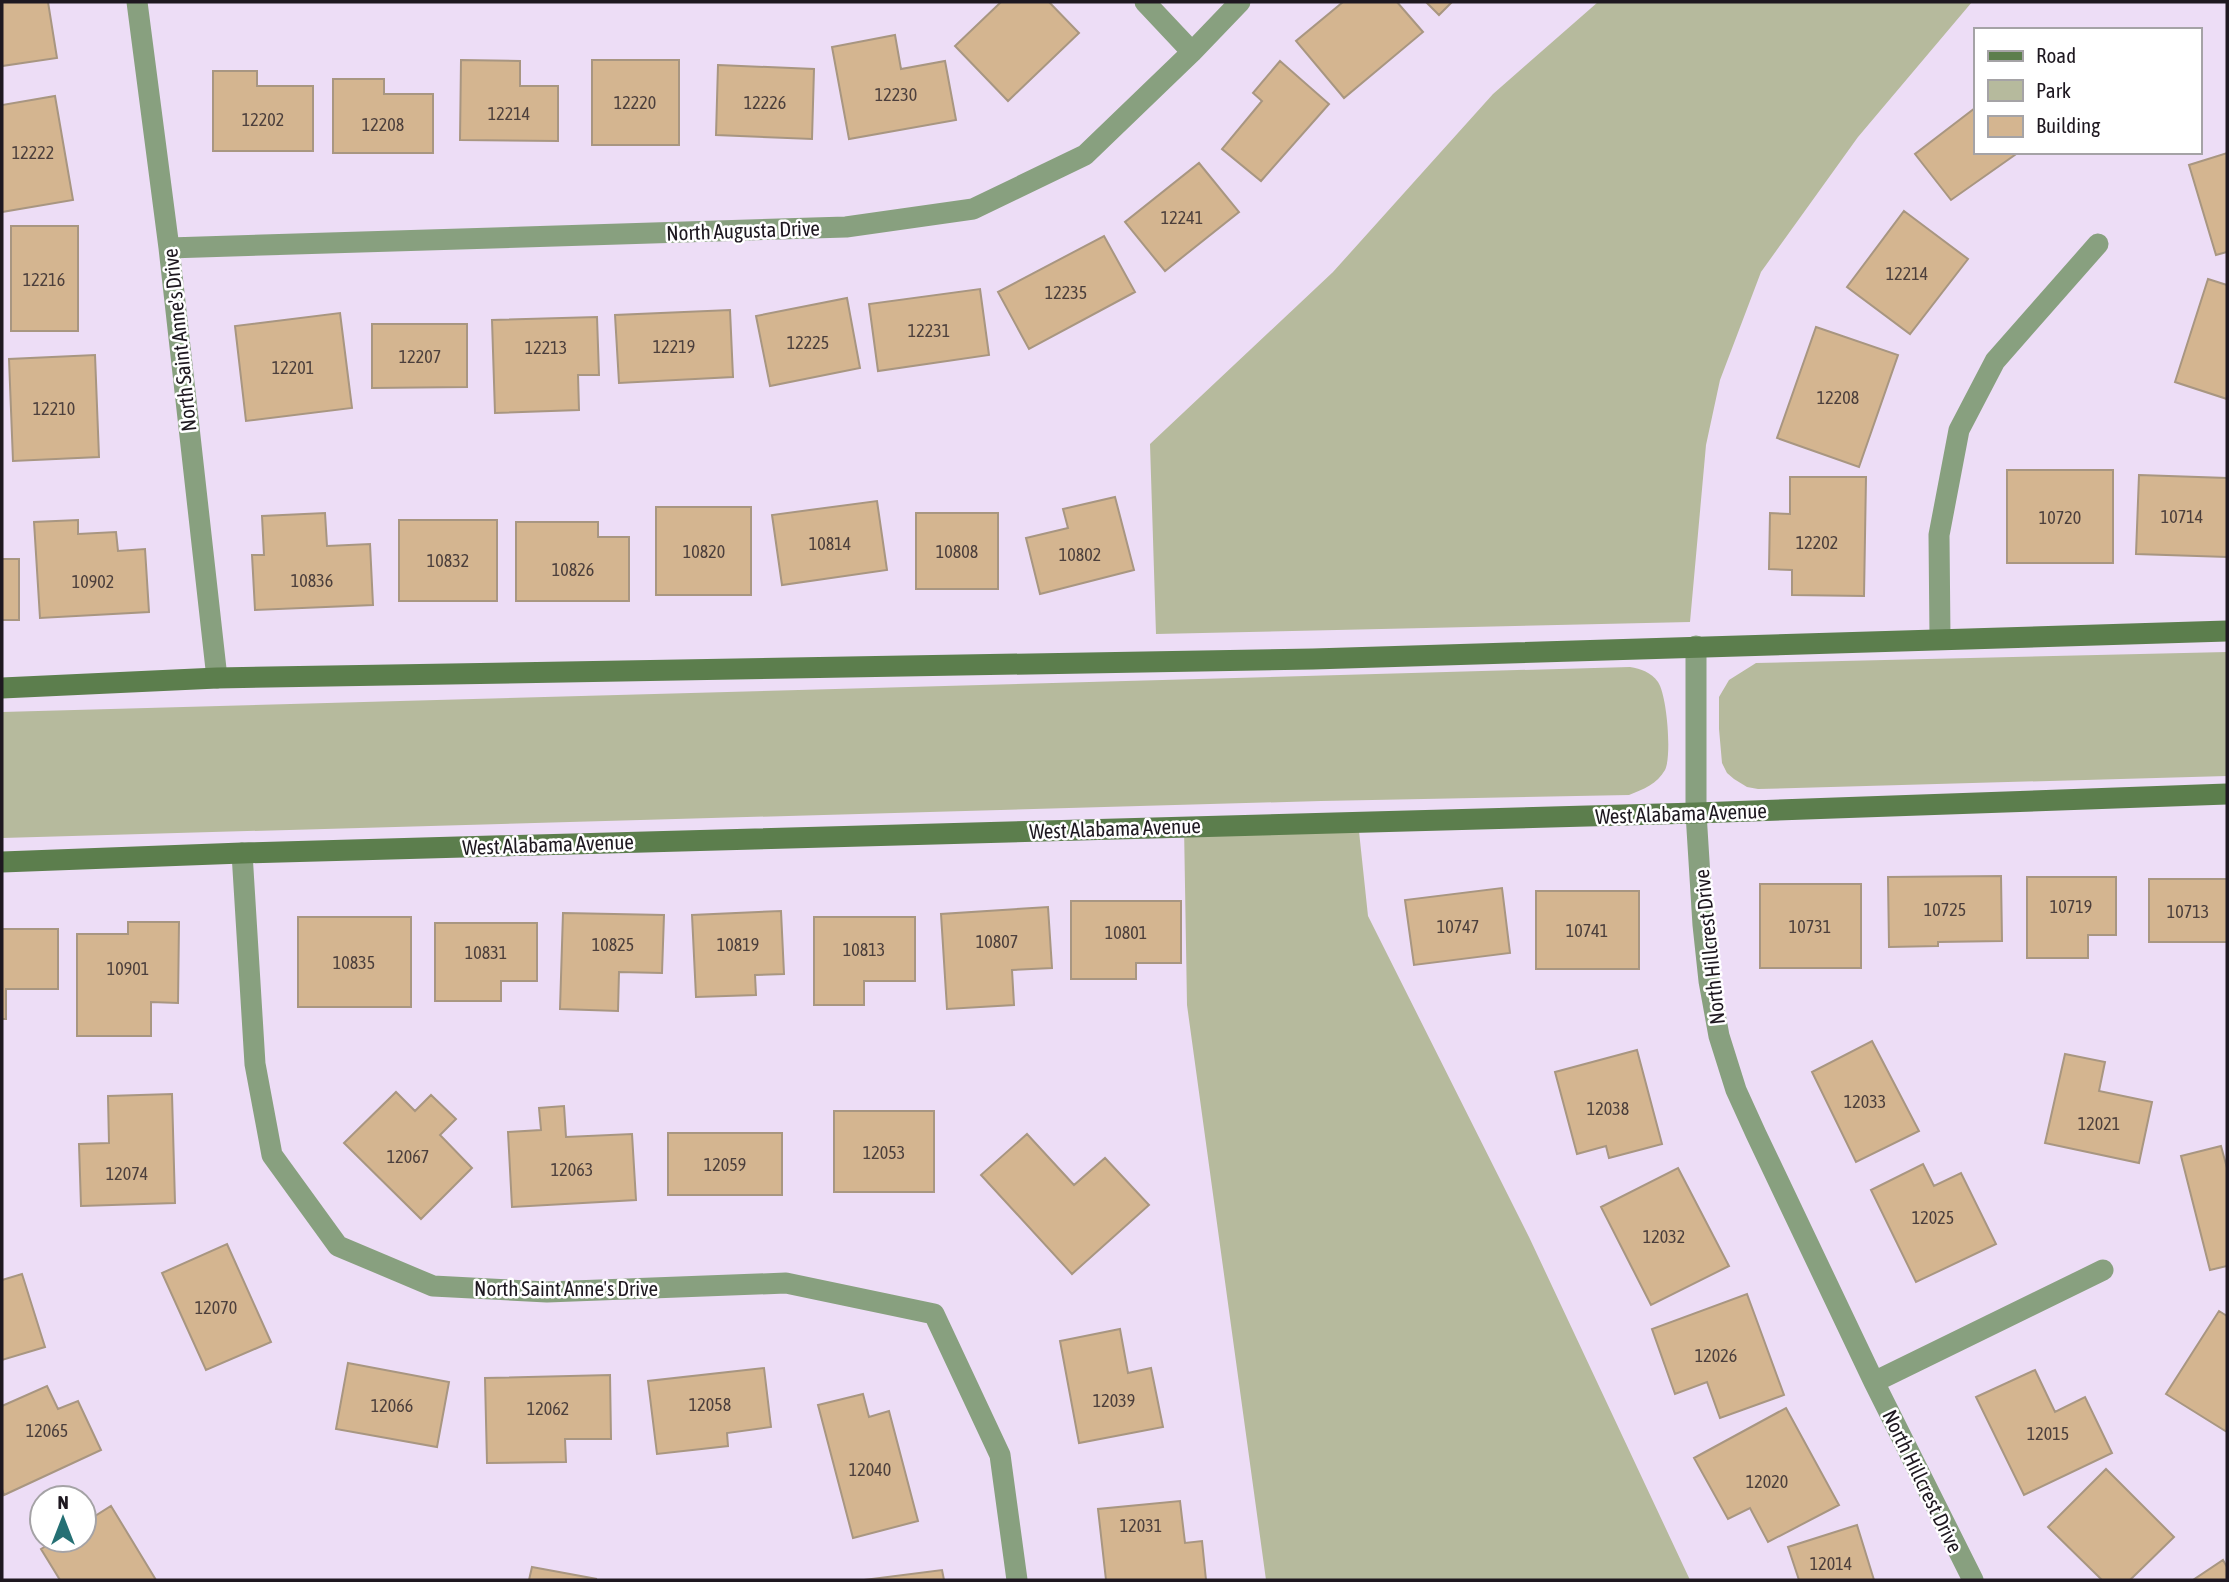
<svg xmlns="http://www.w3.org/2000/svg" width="2229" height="1582" font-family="'Asap Condensed',sans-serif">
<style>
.green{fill:#b6ba9d}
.building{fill:#d4b590;stroke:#a89681;stroke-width:2}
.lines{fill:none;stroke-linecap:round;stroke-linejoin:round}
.street{stroke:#88a07f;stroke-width:21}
.secondary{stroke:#5c7e4d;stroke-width:21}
.labels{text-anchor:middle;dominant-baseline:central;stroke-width:5;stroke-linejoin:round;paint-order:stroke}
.number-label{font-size:18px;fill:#4c3f3c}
.street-label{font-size:21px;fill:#1e1820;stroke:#fff}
</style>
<rect width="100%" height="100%" fill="#edddf6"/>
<!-- green -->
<path class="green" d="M1598,2H1972L1858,137L1761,272L1720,380L1706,445L1690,622L1156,634L1150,444L1333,272L1493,94Z
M2227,652V776L1758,789L1747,787L1734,779L1727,773L1722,763L1719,729V697L1729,680L1756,663Z
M1630,667C1641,669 1651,672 1658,682C1667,695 1672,756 1665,770C1657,784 1644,789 1629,795L1321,801L2,838V712Z
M1358,822L1368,916L1529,1237L1690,1580H1266L1187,1005L1184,826Z"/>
<!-- building -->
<path class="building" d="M2,2H48L57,58L2,66Z
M1001,2H1049L1079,33L1008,101L955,46Z
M1343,2H1397L1423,32L1344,98L1296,41Z
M1426,2H1452L1439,15Z
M895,35L901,69L945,61L956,120L849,139L832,47Z
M461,60L520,61V86H558V141L460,140Z
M592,60H679V145H592Z
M1280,61L1329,104L1261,181L1222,149L1262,101L1253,93Z
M718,65L814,69L812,139L716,135Z
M213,71H257V86H313V151H213Z
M333,79H384V94H433V153H333Z
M55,96L73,200L2,212V105Z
M1975,108V152H2019L1951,200L1915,154Z
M2227,153V252L2216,255L2189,165Z
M1199,163L1239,212L1165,271L1125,222Z
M1904,211L1968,259L1910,334L1847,287Z
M11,226H78V331H11Z
M1104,236L1135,292L1029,349L998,292Z
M2208,279L2227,285V399L2175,382Z
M980,289L989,355L878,371L869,304Z
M847,298L860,368L770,386L756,316Z
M730,310L733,377L619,383L615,315Z
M340,313L352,408L246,421L235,326Z
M597,317L599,375H578L579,410L495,413L492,320Z
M372,324H467V387L372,388Z
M1816,327L1898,355L1859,467L1777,438Z
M95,355L99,457L13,461L9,359Z
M2007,470H2113V563H2007Z
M2139,475L2227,478V557L2136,554Z
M1790,477H1866L1864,596L1792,595V570L1769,569L1770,513L1790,514Z
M1115,497L1134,570L1040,594L1026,538L1068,528L1063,509Z
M877,501L887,570L782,585L772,515Z
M656,507H751V595H656Z
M325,513L327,546L370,544L373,605L255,610L252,555H264L262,516Z
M916,513H998V589H916Z
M78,520V534L116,532L118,551L145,549L149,612L40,618L34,522Z
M399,520H497V601H399Z
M516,522H598V537H629V601H516Z
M2,559H19V620H2Z
M2001,876L2002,941L1938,942V946L1889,947L1888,877Z
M2027,877H2116V935H2088V958H2027Z
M2149,879H2227V942H2149Z
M1760,884H1861V968H1760Z
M1502,888L1510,953L1414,965L1405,900Z
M1536,891H1639V969H1536Z
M1071,901H1181V963H1136V979H1071Z
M1048,907L1052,968L1012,970L1014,1005L947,1009L941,914Z
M781,911L784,974L755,975L756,995L696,997L692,915Z
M563,913L664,915L662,973L619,972L618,1011L560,1009Z
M298,917H411V1007H298Z
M814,917H915V981H864V1005H814Z
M128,922H179L178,1003L151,1002V1036H77V934H128Z
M435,923H537V981H501V1001H435Z
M2,929H58V989H6V1019H2Z
M1872,1041L1919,1131L1856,1162L1812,1072Z
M1637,1050L1662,1144L1609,1158L1606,1146L1577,1154L1555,1072Z
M2065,1054L2105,1062L2099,1091L2152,1102L2139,1163L2045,1143Z
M396,1092L415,1111L431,1095L456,1119L440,1135L472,1168L421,1219L344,1143Z
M172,1094L175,1203L81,1206L79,1144L109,1143L108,1096Z
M564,1106L566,1137L632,1134L636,1200L512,1207L508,1132L541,1130L539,1108Z
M834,1111H934V1192H834Z
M668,1133H782V1195H668Z
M1027,1134L1074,1185L1105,1158L1149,1205L1072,1274L981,1175Z
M2221,1146L2227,1168V1266L2210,1270L2181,1156Z
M1923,1164L1934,1186L1961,1173L1996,1244L1916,1282L1871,1190Z
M1678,1168L1729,1266L1651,1305L1601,1207Z
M227,1244L271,1342L206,1370L162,1273Z
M22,1274L45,1347L2,1360V1280Z
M1747,1294L1784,1395L1720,1418L1707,1382L1675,1394L1652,1329Z
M2219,1311L2227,1316V1432L2166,1394Z
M1120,1329L1128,1373L1151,1368L1163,1427L1079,1443L1060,1341Z
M348,1363L449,1382L437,1447L336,1429Z
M764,1368L771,1427L727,1433L728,1446L657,1454L648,1381Z
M2035,1370L2055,1412L2085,1397L2112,1453L2024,1495L1976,1397Z
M610,1375L611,1439H565L566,1462L487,1463L485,1378Z
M47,1386L58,1409L78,1401L101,1450L4,1495L2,1489V1406Z
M863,1394L869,1417L889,1411L918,1521L853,1538L818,1405Z
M1786,1408L1839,1505L1768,1542L1750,1508L1728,1519L1694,1458Z
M2106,1469L2174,1537L2130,1580H2102L2048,1527Z
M1180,1501L1185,1543L1202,1541L1206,1580H1106L1098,1509Z
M111,1506L156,1580H60L41,1549L56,1540H84V1523Z
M1857,1525L1874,1580H1799L1788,1547Z
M2223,1560L2227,1567V1580H2193Z
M532,1567L597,1579L529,1580Z
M942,1570L944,1580H864Z"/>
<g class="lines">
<!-- street -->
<path class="street" d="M137,2L169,248L217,678
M1145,2L1192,52
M169,248L846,227L973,209L1085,155L1192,52L1240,2
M1940,638L1939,535L1959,430L1995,361L2098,244
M1696,646V813L1703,925L1709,981L1719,1036L1736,1090L1756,1134L1874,1382L1973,1580
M242,853L255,1064L272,1155L338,1246L433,1286L547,1292L786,1283L934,1314L1000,1455L1017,1580
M1874,1382L2103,1270"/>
<!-- secondary -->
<path class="secondary" d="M2,688L217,678L1313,659L2227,631
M2,862L242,853L1696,813L2227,794"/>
</g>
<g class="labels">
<!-- number labels -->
<g class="number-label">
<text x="896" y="94">12230</text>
<text x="635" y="102">12220</text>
<text x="765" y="102">12226</text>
<text x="509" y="113">12214</text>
<text x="263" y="119">12202</text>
<text x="383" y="124">12208</text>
<text x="33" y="152">12222</text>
<text x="1182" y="217">12241</text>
<text x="1907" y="273">12214</text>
<text x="44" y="279">12216</text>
<text x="1066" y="292">12235</text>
<text x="929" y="330">12231</text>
<text x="808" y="342">12225</text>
<text x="674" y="346">12219</text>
<text x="546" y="347">12213</text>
<text x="420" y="356">12207</text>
<text x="293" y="367">12201</text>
<text x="1838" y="397">12208</text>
<text x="54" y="408">12210</text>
<text x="2182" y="516">10714</text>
<text x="2060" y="517">10720</text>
<text x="1817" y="542">12202</text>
<text x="830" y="543">10814</text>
<text x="704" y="551">10820</text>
<text x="957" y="551">10808</text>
<text x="1080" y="554">10802</text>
<text x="448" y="560">10832</text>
<text x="573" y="569">10826</text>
<text x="312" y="580">10836</text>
<text x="93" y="581">10902</text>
<text x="2071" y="906">10719</text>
<text x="1945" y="909">10725</text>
<text x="2188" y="911">10713</text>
<text x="1458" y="926">10747</text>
<text x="1810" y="926">10731</text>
<text x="1587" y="930">10741</text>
<text x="1126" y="932">10801</text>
<text x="997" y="941">10807</text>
<text x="613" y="944">10825</text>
<text x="738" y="944">10819</text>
<text x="864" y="949">10813</text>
<text x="486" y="952">10831</text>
<text x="354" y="962">10835</text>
<text x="128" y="968">10901</text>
<text x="1865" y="1101">12033</text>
<text x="1608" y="1108">12038</text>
<text x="2099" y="1123">12021</text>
<text x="884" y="1152">12053</text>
<text x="408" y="1156">12067</text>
<text x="725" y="1164">12059</text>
<text x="572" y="1169">12063</text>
<text x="127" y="1173">12074</text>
<text x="1933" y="1217">12025</text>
<text x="1664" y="1236">12032</text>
<text x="216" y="1307">12070</text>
<text x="1716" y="1355">12026</text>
<text x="1114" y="1400">12039</text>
<text x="710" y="1404">12058</text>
<text x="392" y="1405">12066</text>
<text x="548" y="1408">12062</text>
<text x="47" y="1430">12065</text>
<text x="2048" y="1433">12015</text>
<text x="870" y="1469">12040</text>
<text x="1767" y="1481">12020</text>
<text x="1141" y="1525">12031</text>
<text x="1831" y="1563">12014</text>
</g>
<!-- street labels -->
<g class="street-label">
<text transform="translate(743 230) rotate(-2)">North Augusta Drive</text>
<text transform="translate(179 340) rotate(-96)">North Saint Anne's Drive</text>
<text transform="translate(1681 813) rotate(-2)">West Alabama Avenue</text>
<text transform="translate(1115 828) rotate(-2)">West Alabama Avenue</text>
<text transform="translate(548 844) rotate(-2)">West Alabama Avenue</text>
<text transform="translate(1709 947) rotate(-96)">North Hillcrest Drive</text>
<text x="566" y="1288">North Saint Anne's Drive</text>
<text transform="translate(1923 1481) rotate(64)">North Hillcrest Drive</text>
</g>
</g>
<!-- border -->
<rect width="2229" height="1582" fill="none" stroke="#1e1820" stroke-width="7"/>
<!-- legend -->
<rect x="1974" y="28" width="228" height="126" fill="#ffffff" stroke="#a5a3a6" stroke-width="2"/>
<rect x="1988" y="51" width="35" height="10" fill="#5c7e4d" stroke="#a5a3a6" stroke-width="2"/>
<text x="2036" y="63" font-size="21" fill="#1e1820">Road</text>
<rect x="1988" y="80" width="35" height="21" fill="#b6ba9d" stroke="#a5a3a6" stroke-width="2"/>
<text x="2036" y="98" font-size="21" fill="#1e1820">Park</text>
<rect x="1988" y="116" width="35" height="21" fill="#d4b590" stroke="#a5a3a6" stroke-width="2"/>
<text x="2036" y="133" font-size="21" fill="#1e1820">Building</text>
<!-- north arrow -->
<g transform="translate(63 1519)"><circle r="33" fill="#ffffff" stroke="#a5a3a6" stroke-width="2"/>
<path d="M0-5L12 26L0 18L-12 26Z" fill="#257074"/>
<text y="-10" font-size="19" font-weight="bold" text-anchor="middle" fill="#1e1820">N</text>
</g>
</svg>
